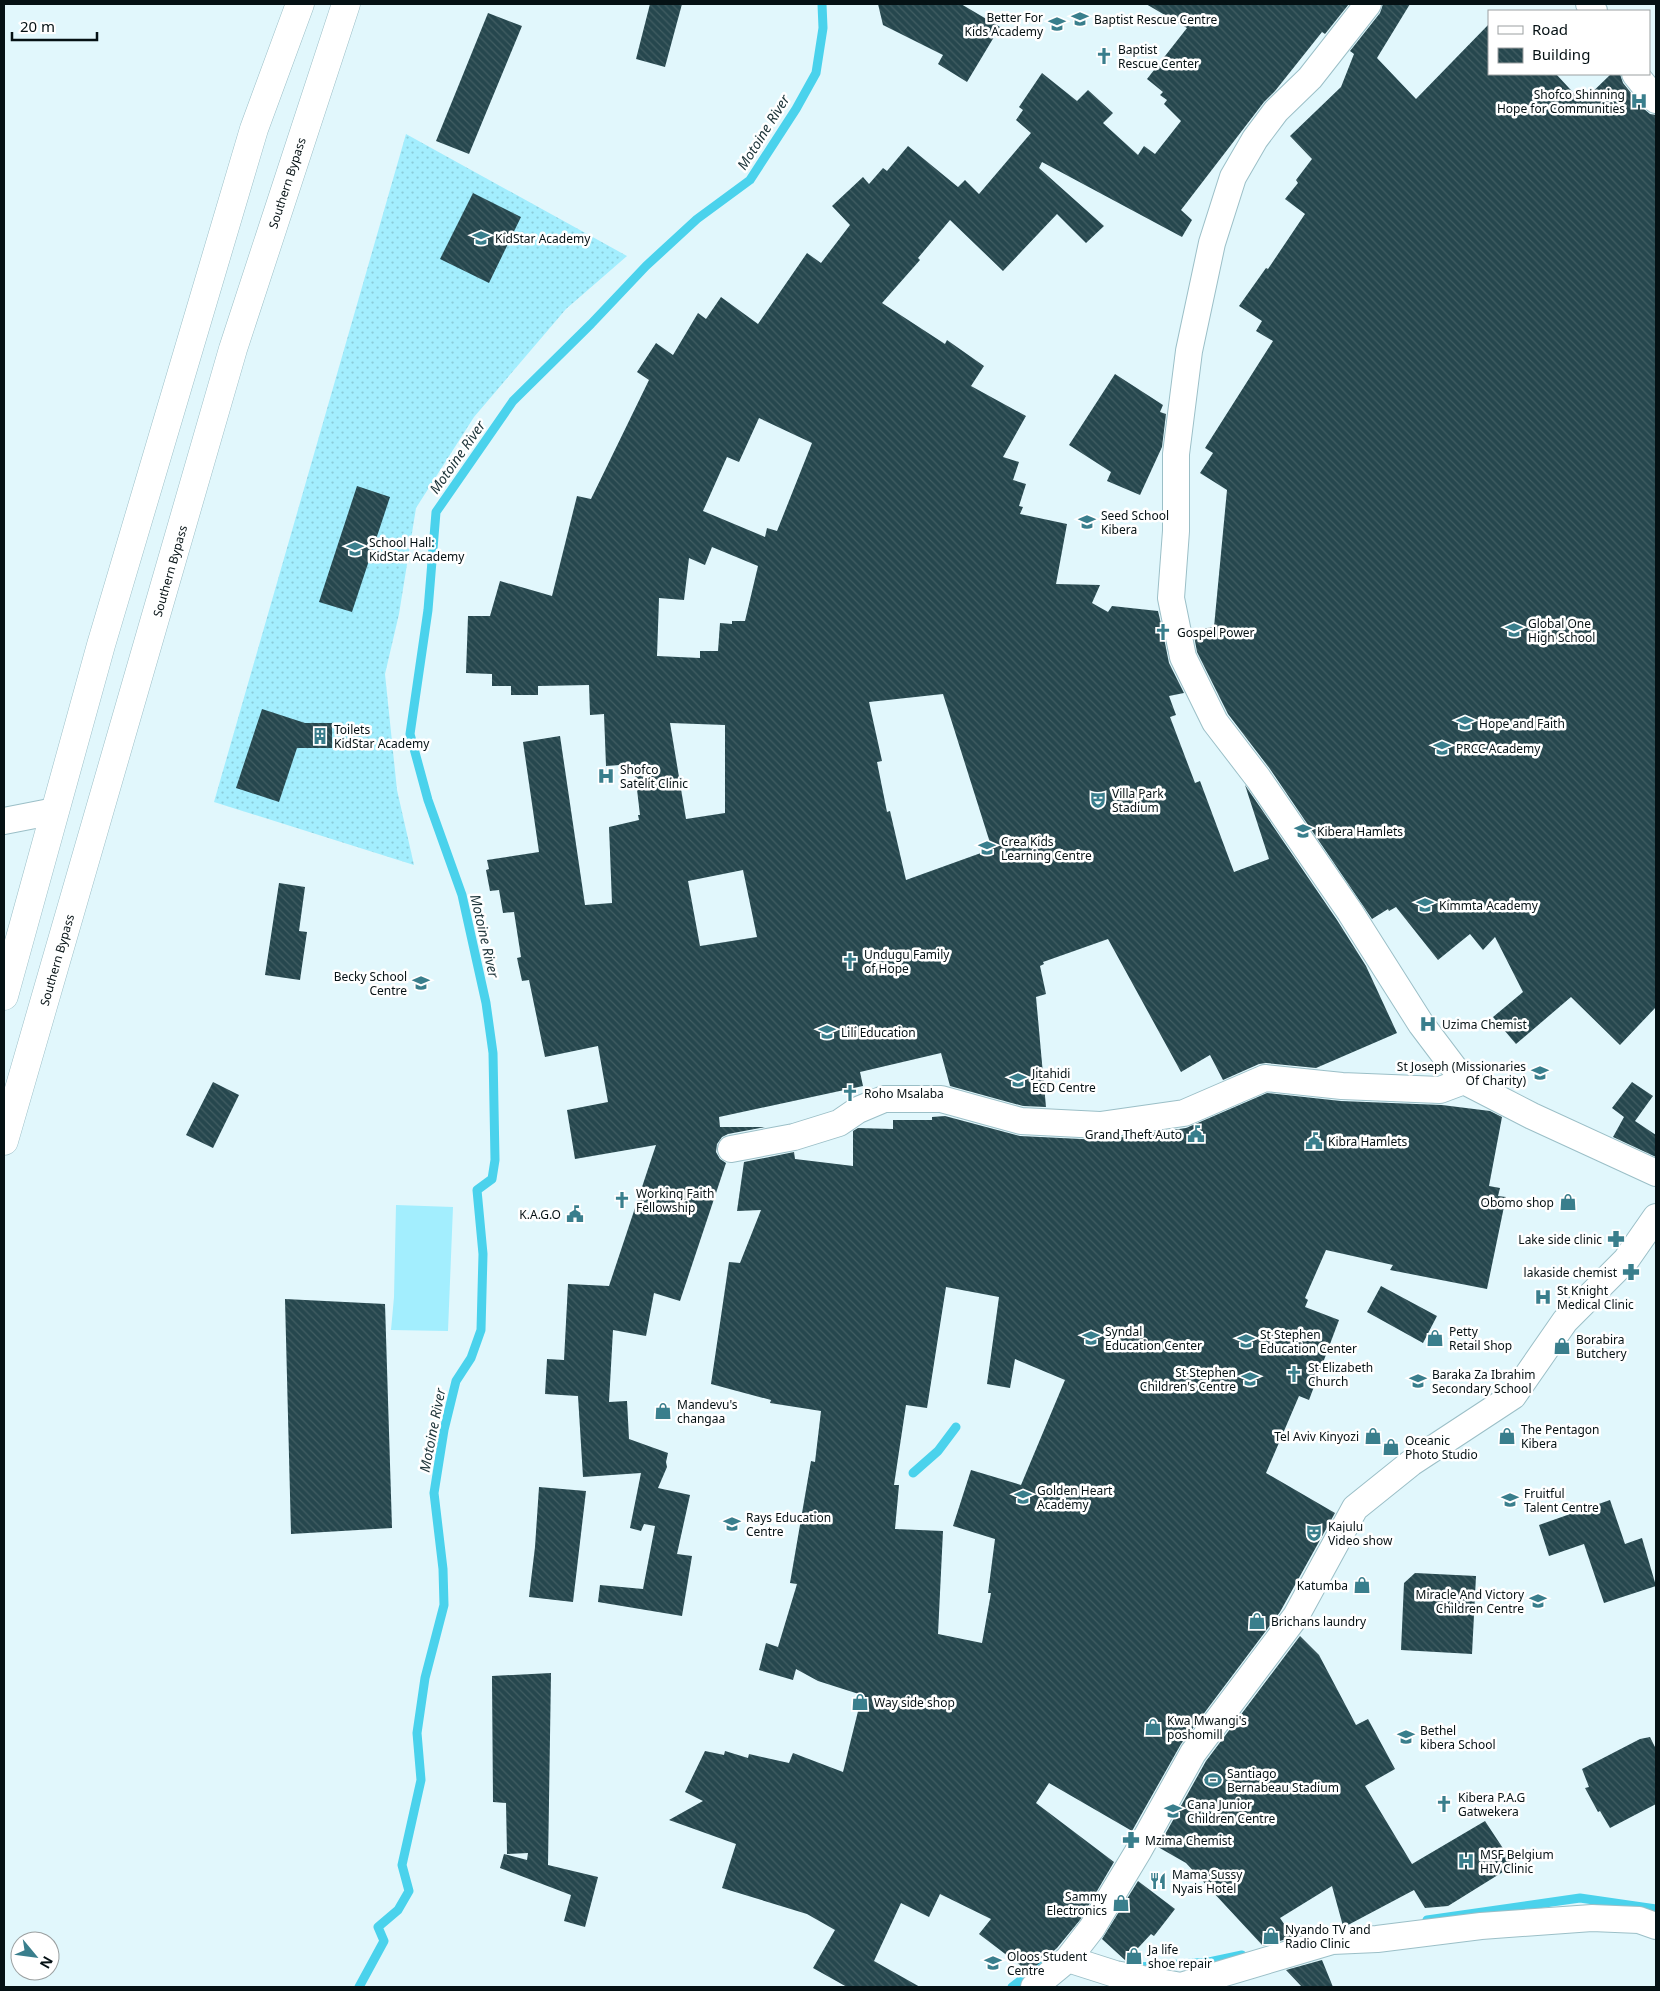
<svg xmlns="http://www.w3.org/2000/svg" width="1660" height="1991" font-family="'Noto Sans',sans-serif">
<style>
.grass{fill:url(#grass-dots)}
.pitch{fill:#a3eefe}
.lines{fill:none;stroke-linecap:round;stroke-linejoin:round}
.stream{stroke:#4ad2ec;stroke-width:9}
.building{fill:url(#building-back-hatch);fill-rule:evenodd}
.street-casing{stroke:#9bbfc7;stroke-width:28}
.highway-casing{stroke:#9bbfc7;stroke-width:29}
.street{stroke:#fff;stroke-width:26}
.highway{stroke:#fff;stroke-width:28}
.labels{text-anchor:middle;dominant-baseline:central;stroke-width:5;stroke-linejoin:round;paint-order:stroke}
.poi-label{font-size:12px;fill:#051114;stroke:#fff;text-anchor:start}
.street-label{font-size:12px;fill:#051114;stroke:#fff}
.water-label{font-size:14px;font-style:italic;fill:#20373c;stroke:#fff}
</style>
<defs>
<pattern id="grass-dots" width="8" height="8" patternUnits="userSpaceOnUse" patternTransform="scale(1.25)"><rect width="8" height="8" fill="#a3eefe"/><path d="M2 2h.1M6 6h.1" fill="none" stroke="#8bcbd9" stroke-width="1.8" stroke-linecap="round"/></pattern>
<pattern id="building-back-hatch" width="6" height="6" patternUnits="userSpaceOnUse" patternTransform="scale(1.25)"><rect width="6" height="6" fill="#26474e"/><path d="M-1 5l2 2M0 0l6 6M5-1l2 2" fill="none" stroke="#425e63"/></pattern>
</defs>
<rect width="100%" height="100%" fill="#e1f7fc"/>
<!-- grass -->
<path class="grass" d="M406,134L627,256L566,309L474,417L416,508L399,614L385,674L397,790L414,865L214,802Z"/>
<!-- pitch -->
<path class="pitch" d="M396,1205L453,1207L448,1331L391,1330L394,1297Z"/>
<g class="lines">
<!-- stream -->
<path class="stream" d="M913,1473L938,1451L956,1427
M1427,1920L1580,1898L1656,1909
M1139,1967L1209,1962L1242,1955
M359,1987L384,1941L378,1927L398,1910L409,1891L402,1865L421,1780L417,1733L425,1678L444,1605L443,1569L434,1493L444,1430L456,1381L471,1358L481,1330L483,1254L477,1190L492,1179L495,1160L493,1053L486,1003L462,895L428,800L410,734L428,610L436,512L513,401L591,324L646,266L697,219L750,180L796,109L816,73L823,28L822,4
M1012,1987L1043,1963"/>
</g>
<!-- building -->
<path class="building" d="M650,4H682L665,67L636,59Z
M878,4H961L1000,27L967,82L938,64L943,55L883,25Z
M1146,4H1349L1325,34L1322,32L1275,91L1264,102L1181,210L1192,220L1182,237L1042,162L1039,168L1104,226L1086,243L1057,214L1003,271L950,220L918,258L920,260L882,303L945,344L947,340L984,366L971,386L1026,416L1003,457L1019,462L1013,480L1026,484L1019,506L1023,507L1020,514L1067,524L1056,584L1100,585L1092,603L1108,612L1112,606L1158,611L1161,624L1159,634L1163,633L1169,663L1184,693L1169,696L1176,715L1170,717L1195,783L1200,781L1234,872L1269,859L1245,785L1337,920L1366,966L1397,1033L1316,1068L1266,1063L1259,1064L1223,1080L1210,1055L1181,1072L1108,939L1043,962L1044,964L1040,966L1046,994L1036,997L1046,1107L1023,1106L950,1086L941,1053L860,1072L863,1086L719,1117L720,1127H765L728,1134L722,1137L717,1144L716,1152L720,1159L726,1163L680,1301L654,1293L646,1336L613,1330L609,1402L627,1401L629,1439L668,1453L666,1462L667,1467L658,1488L690,1495L677,1554L692,1556L682,1616L598,1602L600,1585L643,1589L655,1526L644,1524L641,1531L630,1528L641,1473L583,1477L578,1396L545,1394L547,1359L564,1360L568,1284L609,1286L656,1145L575,1159L567,1110L608,1102L598,1046L545,1057L529,980L522,981L517,958L521,957L514,912L503,913L499,890L490,891L486,870L489,869L487,860L539,852L523,742L560,736L585,905L612,903L609,827L639,820L638,815H640L634,764L606,766L604,714L590,715L589,685L538,686V695H511V686H492V674L466,673L468,616H490L500,581L552,596L577,496L591,499L649,380L637,372L656,343L673,355L698,313L706,319L721,297L758,324L807,253L821,263L850,225L832,206L863,177L869,184L883,168L887,171L908,146L958,187L965,180L979,194L1031,133L1016,120L1023,110L1019,107L1042,73L1077,101L1088,90L1113,113L1103,123L1138,155L1144,146L1155,154L1181,121L1164,104L1167,100L1160,95L1163,92L1147,79L1187,28ZM759,418L812,443L777,531L767,528L765,537L703,511L727,457L739,462ZM712,547L758,566L745,621H732V624L720,623L718,651H700V658L657,656L659,598L684,600L689,558L705,565ZM943,694L992,849L906,880L890,811L887,812L877,762L882,761L869,702ZM670,723L725,725V813L686,819ZM743,870L757,937L700,946L688,881Z
M1383,4H1410L1377,58L1416,99L1489,24V74H1556L1582,102L1611,74H1620L1623,83L1644,109L1650,114L1656,115V1007L1620,1045L1571,997L1516,1044L1493,1017L1523,992L1495,937L1483,950L1470,934L1438,960L1396,907L1389,911L1388,909L1372,919L1270,769L1228,714L1197,652L1193,630L1214,627L1227,490L1200,473L1213,453L1205,448L1273,341L1256,331L1262,321L1239,306L1266,268L1268,269L1305,214L1285,199L1298,183L1296,180L1312,159L1290,136L1341,87L1354,54L1350,51L1380,13Z
M488,13L522,26L469,154L436,141Z
M473,193L521,217L489,283L440,259Z
M1115,374L1163,405L1160,412L1166,414L1162,447L1140,495L1107,481L1111,472L1069,445Z
M357,486L390,497L352,612L319,602Z
M262,709L305,723H332V748H297L279,802L236,788Z
M279,883L305,887L299,931L307,932L300,980L265,975Z
M213,1082L239,1095L213,1148L186,1135Z
M1632,1082L1653,1096L1635,1121L1656,1135V1157L1613,1137L1624,1117L1612,1108Z
M1267,1093L1341,1101L1442,1105L1490,1111L1502,1117L1489,1186L1500,1188L1498,1196L1506,1197L1487,1289L1390,1270L1393,1265L1326,1250L1305,1298L1308,1300L1305,1307L1339,1320L1309,1400L1299,1396L1266,1473L1335,1513L1280,1612L1181,1744L1132,1831L1049,1783L1036,1803L1114,1862L1080,1920L1057,1948L1029,1972L979,1934L991,1919L940,1894L929,1917L901,1903L874,1961L920,1987H847L813,1968L835,1930L807,1914L722,1888L736,1844L669,1820L703,1801L685,1792L705,1751L724,1755L725,1751L748,1758L749,1754L789,1763L793,1753L843,1772L862,1695L818,1681L796,1669L793,1680L759,1670L766,1643L778,1647L797,1584L790,1583L811,1461L815,1462L821,1411L770,1403L771,1400L711,1384L729,1262L740,1263L761,1210L737,1211L744,1162L794,1152L795,1159L853,1166V1131L858,1128L893,1129V1120H932V1117L945,1116L1020,1136L1102,1140L1186,1128ZM946,1287L999,1297L987,1384L1010,1388L1015,1359L1065,1380L1021,1485L971,1470L953,1526L995,1539L988,1593H991L982,1643L938,1634L943,1531L895,1529L899,1485H894L906,1405L927,1408Z
M1381,1286L1437,1316L1423,1343L1367,1312Z
M285,1299L385,1304L392,1528L291,1534Z
M539,1487L586,1491L573,1602L529,1597L535,1547Z
M1610,1500L1625,1544L1642,1538L1656,1586L1604,1603L1584,1544L1549,1556L1539,1525Z
M1415,1573L1476,1576L1472,1654L1401,1650L1404,1583Z
M1300,1636L1319,1655L1356,1725L1368,1719L1395,1769L1365,1786L1412,1864L1485,1821L1514,1865L1448,1906L1425,1908L1414,1890L1348,1925L1343,1926L1332,1886L1280,1918L1293,1937L1263,1946L1186,1863L1158,1847L1206,1761Z
M551,1673L548,1865L598,1877L585,1927L564,1921L571,1895L500,1868L504,1854L527,1860L528,1853L507,1854L506,1803L493,1802L492,1676Z
M1650,1737L1656,1749V1804L1610,1828L1600,1811L1598,1812L1585,1788L1589,1787L1582,1769L1640,1739Z
M1138,1881L1175,1909L1154,1936L1151,1934L1126,1961L1102,1939Z
M1322,1960L1333,1987H1302L1286,1970Z"/>
<g class="lines">
<!-- street casing -->
<g class="street-casing">
<path id="street" d="M1368,4L1310,78L1276,111L1255,139L1233,177L1212,243L1189,351L1176,454V531L1171,598L1183,657L1215,722L1258,778L1350,912L1421,1024L1464,1081L1532,1116L1656,1173
M1589,4L1594,11
M1635,74L1656,100
M4,821L55,811
M731,1149L794,1137L839,1123L858,1110L884,1099H941L1021,1121L1100,1125L1184,1113L1265,1078L1342,1086L1440,1090L1464,1081
M1068,1959L1115,1974L1181,1986L1332,1941L1377,1939L1481,1926L1592,1918L1639,1920L1656,1926
M1034,1987L1068,1959L1092,1928L1139,1850L1193,1753L1296,1616L1355,1508L1411,1463L1513,1396L1565,1321L1626,1260L1656,1217"/>
</g>
<!-- highway casing -->
<g class="highway-casing">
<path id="highway" d="M4,996L101,645L254,129L300,4
M4,1141L233,349L346,4"/>
</g>
<!-- street -->
<use href="#street" class="street"/>
<!-- highway -->
<use href="#highway" class="highway"/>
</g>
<!-- icons -->
<defs>
<g id="school-bare" transform="scale(1.35)"><path d="M0-5L7-2L0 1L-7-2ZM-4 1L0 2.5L4 1V4Q0 6-4 4Z" fill="#397e8c" stroke="#fff" stroke-width="2.5" paint-order="stroke"/></g>
<g id="church-bare" transform="scale(1.35)"><path d="M-1.2-6h2.4v3.5h3.3v2.4h-3.3V6h-2.4V-.1h-3.3v-2.4h3.3Z" fill="#397e8c" stroke="#fff" stroke-width="2.5" paint-order="stroke"/></g>
<g id="hospital-bare" transform="scale(1.35)"><path d="M-5-5h3v3.5h4V-5h3V5h-3V1.5h-4V5h-3Z" fill="#397e8c" stroke="#fff" stroke-width="2.5" paint-order="stroke"/></g>
<g id="building-bare" transform="scale(1.35)"><path d="M-4-6H4V6H1V3H-1V6H-4ZM-2.5-4.3h1.7v1.8h-1.7ZM.8-4.3h1.7v1.8H.8ZM-2.5-1h1.7V.8h-1.7ZM.8-1h1.7V.8H.8Z" fill="#397e8c" stroke="#fff" stroke-width="2.5" paint-order="stroke"/></g>
<g id="theatre-bare" transform="scale(1.35)"><path d="M-5-5.5Q0-4 5-5.5V0Q5 5 0 6Q-5 5-5 0ZM-3.3-2.5H-1v1.5H-3.3ZM1-2.5H3.3v1.5H1ZM-2.8 1Q0 5.5 2.8 1Z" fill="#397e8c" stroke="#fff" stroke-width="2.5" paint-order="stroke"/></g>
<g id="civic-bare" transform="scale(1.35)"><path d="M-.6-6.5H3V-4.5H.6V-3L4-1V1h2V6H-6V1h2V-1L-.6-3ZM-1.2 2.5V6h2.4V2.5Z" fill="#397e8c" stroke="#fff" stroke-width="2.5" paint-order="stroke"/></g>
<g id="shop-bare" transform="scale(1.35)"><path d="M-5-2.5h2.3a2.7 3.5 0 0 1 5.4 0H5L5.5 6h-11ZM-1.5-2.5h3a1.5 2.3 0 0 0-3 0Z" fill="#397e8c" stroke="#fff" stroke-width="2.5" paint-order="stroke"/></g>
<g id="pharmacy-bare" transform="scale(1.35)"><path d="M-2-6h4v4h4v4h-4v4h-4v-4h-4v-4h4Z" fill="#397e8c" stroke="#fff" stroke-width="2.5" paint-order="stroke"/></g>
<g id="stadium-bare" transform="scale(1.35)"><path d="M0-5a6.5 5 0 1 0 0 10a6.5 5 0 1 0 0-10ZM-3.5-1.8h7v3.6h-7Z" fill="#397e8c" stroke="#fff" stroke-width="2.5" paint-order="stroke"/></g>
<g id="restaurant-bare" transform="scale(1.35)"><path d="M-5-6h1v4h1v-4h1v4h1v-4h1v5L-1.5 .5V6h-2V.5L-5-1ZM5-6V6H3V1.5H1.5Q1.5-4 5-6Z" fill="#397e8c" stroke="#fff" stroke-width="2.5" paint-order="stroke"/></g>
</defs>
<g fill-rule="evenodd">
<use href="#school-bare" x="1080" y="19"/>
<use href="#school-bare" x="1057" y="24"/>
<use href="#church-bare" x="1104" y="56"/>
<use href="#hospital-bare" x="1639" y="101"/>
<use href="#school-bare" x="481" y="238"/>
<use href="#school-bare" x="1087" y="522"/>
<use href="#school-bare" x="355" y="549"/>
<use href="#school-bare" x="1514" y="630"/>
<use href="#church-bare" x="1163" y="632"/>
<use href="#school-bare" x="1465" y="723"/>
<use href="#building-bare" x="320" y="736"/>
<use href="#school-bare" x="1442" y="748"/>
<use href="#hospital-bare" x="606" y="776"/>
<use href="#theatre-bare" x="1098" y="800"/>
<use href="#school-bare" x="1303" y="831"/>
<use href="#school-bare" x="987" y="848"/>
<use href="#school-bare" x="1425" y="905"/>
<use href="#church-bare" x="850" y="961"/>
<use href="#school-bare" x="421" y="983"/>
<use href="#hospital-bare" x="1428" y="1024"/>
<use href="#school-bare" x="827" y="1032"/>
<use href="#school-bare" x="1540" y="1073"/>
<use href="#school-bare" x="1018" y="1080"/>
<use href="#church-bare" x="850" y="1093"/>
<use href="#civic-bare" x="1196" y="1134"/>
<use href="#civic-bare" x="1314" y="1141"/>
<use href="#church-bare" x="622" y="1200"/>
<use href="#shop-bare" x="1568" y="1202"/>
<use href="#civic-bare" x="575" y="1214"/>
<use href="#pharmacy-bare" x="1616" y="1239"/>
<use href="#pharmacy-bare" x="1631" y="1272"/>
<use href="#hospital-bare" x="1543" y="1297"/>
<use href="#school-bare" x="1091" y="1338"/>
<use href="#shop-bare" x="1435" y="1338"/>
<use href="#school-bare" x="1246" y="1341"/>
<use href="#shop-bare" x="1562" y="1346"/>
<use href="#church-bare" x="1294" y="1374"/>
<use href="#school-bare" x="1250" y="1379"/>
<use href="#school-bare" x="1418" y="1381"/>
<use href="#shop-bare" x="663" y="1411"/>
<use href="#shop-bare" x="1373" y="1436"/>
<use href="#shop-bare" x="1507" y="1436"/>
<use href="#shop-bare" x="1391" y="1447"/>
<use href="#school-bare" x="1023" y="1497"/>
<use href="#school-bare" x="1510" y="1500"/>
<use href="#school-bare" x="732" y="1524"/>
<use href="#theatre-bare" x="1314" y="1533"/>
<use href="#shop-bare" x="1362" y="1585"/>
<use href="#school-bare" x="1538" y="1601"/>
<use href="#shop-bare" x="1257" y="1621"/>
<use href="#shop-bare" x="860" y="1702"/>
<use href="#shop-bare" x="1153" y="1727"/>
<use href="#school-bare" x="1406" y="1737"/>
<use href="#stadium-bare" x="1213" y="1780"/>
<use href="#church-bare" x="1444" y="1804"/>
<use href="#school-bare" x="1173" y="1811"/>
<use href="#pharmacy-bare" x="1131" y="1840"/>
<use href="#hospital-bare" x="1466" y="1861"/>
<use href="#restaurant-bare" x="1158" y="1881"/>
<use href="#shop-bare" x="1121" y="1903"/>
<use href="#shop-bare" x="1271" y="1936"/>
<use href="#shop-bare" x="1134" y="1956"/>
<use href="#school-bare" x="993" y="1963"/>
</g>
<g class="labels">
<!-- poi labels -->
<g class="poi-label">
<text x="1043" y="17" text-anchor="end">Better For<tspan x="1043" dy="14">Kids Academy</tspan></text>
<text x="1094" y="19">Baptist Rescue Centre</text>
<text x="1118" y="49">Baptist<tspan x="1118" dy="14">Rescue Center</tspan></text>
<text x="1625" y="94" text-anchor="end">Shofco Shinning<tspan x="1625" dy="14">Hope for Communities</tspan></text>
<text x="495" y="238">KidStar Academy</text>
<text x="1101" y="515">Seed School<tspan x="1101" dy="14">Kibera</tspan></text>
<text x="369" y="542">School Hall:<tspan x="369" dy="14">KidStar Academy</tspan></text>
<text x="1528" y="623">Global One<tspan x="1528" dy="14">High School</tspan></text>
<text x="1177" y="632">Gospel Power</text>
<text x="1479" y="723">Hope and Faith</text>
<text x="334" y="729">Toilets<tspan x="334" dy="14">KidStar Academy</tspan></text>
<text x="1456" y="748">PRCC Academy</text>
<text x="620" y="769">Shofco<tspan x="620" dy="14">Satelit Clinic</tspan></text>
<text x="1112" y="793">Villa Park<tspan x="1112" dy="14">Stadium</tspan></text>
<text x="1317" y="831">Kibera Hamlets</text>
<text x="1001" y="841">Crea Kids<tspan x="1001" dy="14">Learning Centre</tspan></text>
<text x="1439" y="905">Kimmta Academy</text>
<text x="864" y="954">Undugu Family<tspan x="864" dy="14">of Hope</tspan></text>
<text x="407" y="976" text-anchor="end">Becky School<tspan x="407" dy="14">Centre</tspan></text>
<text x="1442" y="1024">Uzima Chemist</text>
<text x="841" y="1032">Lili Education</text>
<text x="1526" y="1066" text-anchor="end">St Joseph (Missionaries<tspan x="1526" dy="14">Of Charity)</tspan></text>
<text x="1032" y="1073">Jitahidi<tspan x="1032" dy="14">ECD Centre</tspan></text>
<text x="864" y="1093">Roho Msalaba</text>
<text x="1182" y="1134" text-anchor="end">Grand Theft Auto</text>
<text x="1328" y="1141">Kibra Hamlets</text>
<text x="636" y="1193">Working Faith<tspan x="636" dy="14">Fellowship</tspan></text>
<text x="1554" y="1202" text-anchor="end">Obomo shop</text>
<text x="561" y="1214" text-anchor="end">K.A.G.O</text>
<text x="1602" y="1239" text-anchor="end">Lake side clinic</text>
<text x="1617" y="1272" text-anchor="end">lakaside chemist</text>
<text x="1557" y="1290">St Knight<tspan x="1557" dy="14">Medical Clinic</tspan></text>
<text x="1105" y="1331">Syndal<tspan x="1105" dy="14">Education Center</tspan></text>
<text x="1449" y="1331">Petty<tspan x="1449" dy="14">Retail Shop</tspan></text>
<text x="1260" y="1334">St Stephen<tspan x="1260" dy="14">Education Center</tspan></text>
<text x="1576" y="1339">Borabira<tspan x="1576" dy="14">Butchery</tspan></text>
<text x="1308" y="1367">St Elizabeth<tspan x="1308" dy="14">Church</tspan></text>
<text x="1236" y="1372" text-anchor="end">St Stephen<tspan x="1236" dy="14">Children's Centre</tspan></text>
<text x="1432" y="1374">Baraka Za Ibrahim<tspan x="1432" dy="14">Secondary School</tspan></text>
<text x="677" y="1404">Mandevu's<tspan x="677" dy="14">changaa</tspan></text>
<text x="1521" y="1429">The Pentagon<tspan x="1521" dy="14">Kibera</tspan></text>
<text x="1359" y="1436" text-anchor="end">Tel Aviv Kinyozi</text>
<text x="1405" y="1440">Oceanic<tspan x="1405" dy="14">Photo Studio</tspan></text>
<text x="1037" y="1490">Golden Heart<tspan x="1037" dy="14">Academy</tspan></text>
<text x="1524" y="1493">Fruitful<tspan x="1524" dy="14">Talent Centre</tspan></text>
<text x="746" y="1517">Rays Education<tspan x="746" dy="14">Centre</tspan></text>
<text x="1328" y="1526">Kajulu<tspan x="1328" dy="14">Video show</tspan></text>
<text x="1348" y="1585" text-anchor="end">Katumba</text>
<text x="1524" y="1594" text-anchor="end">Miracle And Victory<tspan x="1524" dy="14">Children Centre</tspan></text>
<text x="1271" y="1621">Brichans laundry</text>
<text x="874" y="1702">Way side shop</text>
<text x="1167" y="1720">Kwa Mwangi's<tspan x="1167" dy="14">poshomill</tspan></text>
<text x="1420" y="1730">Bethel<tspan x="1420" dy="14">kibera School</tspan></text>
<text x="1227" y="1773">Santiago<tspan x="1227" dy="14">Bernabeau Stadium</tspan></text>
<text x="1458" y="1797">Kibera P.A.G<tspan x="1458" dy="14">Gatwekera</tspan></text>
<text x="1187" y="1804">Cana Junior<tspan x="1187" dy="14">Children Centre</tspan></text>
<text x="1145" y="1840">Mzima Chemist</text>
<text x="1480" y="1854">MSF Belgium<tspan x="1480" dy="14">HIV Clinic</tspan></text>
<text x="1172" y="1874">Mama Sussy<tspan x="1172" dy="14">Nyais Hotel</tspan></text>
<text x="1107" y="1896" text-anchor="end">Sammy<tspan x="1107" dy="14">Electronics</tspan></text>
<text x="1285" y="1929">Nyando TV and<tspan x="1285" dy="14">Radio Clinic</tspan></text>
<text x="1148" y="1949">Ja life<tspan x="1148" dy="14">shoe repair</tspan></text>
<text x="1007" y="1956">Oloos Student<tspan x="1007" dy="14">Centre</tspan></text>
</g>
<!-- street labels -->
<g class="street-label">
<text transform="translate(287 183) rotate(-72)">Southern Bypass</text>
<text transform="translate(170 571) rotate(-74)">Southern Bypass</text>
<text transform="translate(57 960) rotate(-74)">Southern Bypass</text>
</g>
<!-- water labels -->
<g class="water-label">
<text transform="translate(763 132) rotate(-58)">Motoine River</text>
<text transform="translate(457 457) rotate(-55)">Motoine River</text>
<text transform="translate(485 936) rotate(77)">Motoine River</text>
<text transform="translate(432 1430) rotate(-79)">Motoine River</text>
</g>
</g>
<!-- border -->
<rect width="1660" height="1991" fill="none" stroke="#051114" stroke-width="10"/>
<!-- legend -->
<rect x="1488" y="10" width="162" height="65" fill="#ffffff" stroke="#9ba0a1"/>
<rect x="1498" y="26" width="25" height="8" fill="#ffffff" stroke="#9ba0a1"/>
<text x="1532" y="35" font-size="15" fill="#051114">Road</text>
<rect x="1498" y="48" width="25" height="15" fill="url(#building-back-hatch)" stroke="#9ba0a1"/>
<text x="1532" y="60" font-size="15" fill="#051114">Building</text>
<!-- north arrow -->
<g transform="translate(35 1956) rotate(119)"><circle r="24" fill="#ffffff" stroke="#9ba0a1"/>
<path d="M0-4L9 19L0 12L-9 19Z" fill="#397e8c"/>
<text y="-8" font-size="14" font-weight="bold" text-anchor="middle" fill="#051114">N</text>
</g>
<!-- scale -->
<path d="M12 32v8h85v-8" fill="none" stroke="#051114" stroke-width="2.5"/>
<text x="20" y="32" font-size="15" fill="#051114" stroke="#ffffff" stroke-width="4" paint-order="stroke">20 m</text>
</svg>
